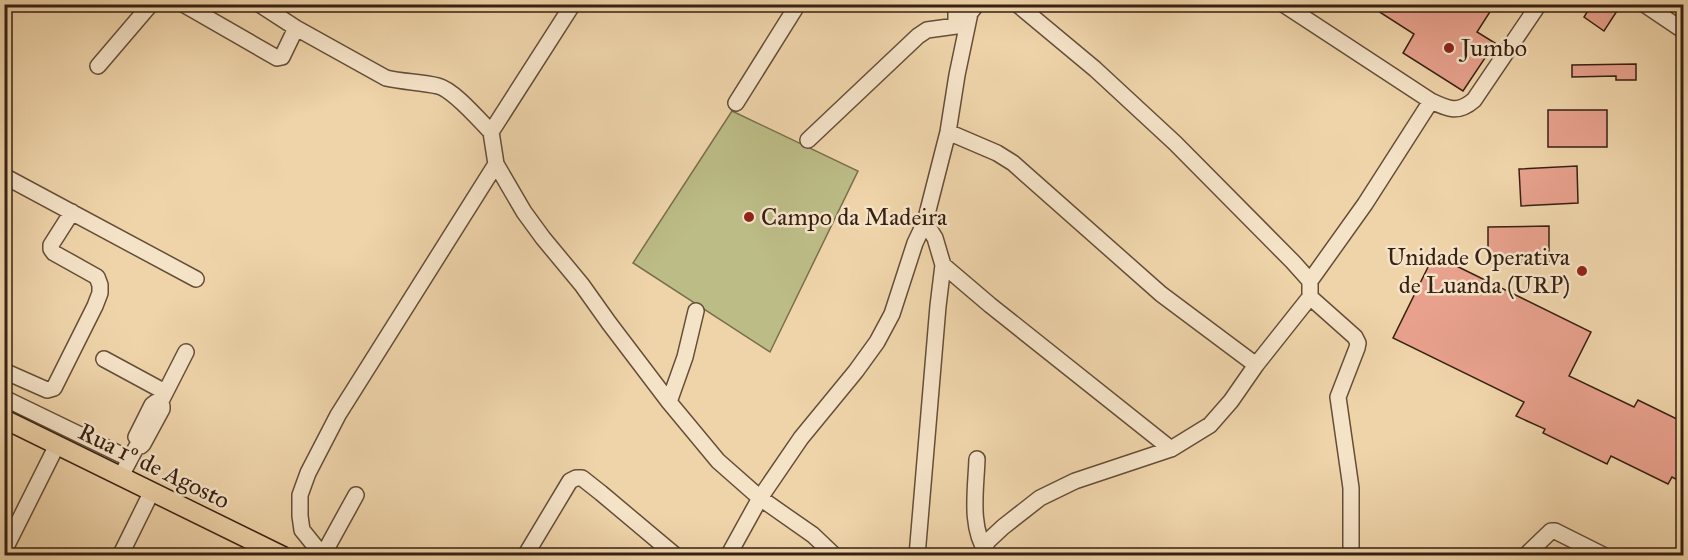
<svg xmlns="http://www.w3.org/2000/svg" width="1688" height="560" font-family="'IM FELL Great Primer',serif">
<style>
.green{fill:#bcbc86;stroke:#7a6e4c;stroke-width:1.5}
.building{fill:#e8a18d;stroke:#372112;stroke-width:1.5}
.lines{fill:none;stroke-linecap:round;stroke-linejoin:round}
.minor-casing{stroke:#654e38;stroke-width:18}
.major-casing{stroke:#372112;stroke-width:21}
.minor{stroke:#f5e3c8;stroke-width:15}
.major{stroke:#efd4aa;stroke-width:18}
.poi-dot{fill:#8f2418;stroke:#f5e3c8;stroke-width:2}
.labels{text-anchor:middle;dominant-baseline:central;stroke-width:5;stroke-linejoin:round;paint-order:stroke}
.poi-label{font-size:24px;fill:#372112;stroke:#f5e3c8;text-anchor:start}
.street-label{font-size:24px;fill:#372112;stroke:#f5e3c8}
</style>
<rect width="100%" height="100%" fill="#efd4aa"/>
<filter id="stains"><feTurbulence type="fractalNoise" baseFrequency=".00333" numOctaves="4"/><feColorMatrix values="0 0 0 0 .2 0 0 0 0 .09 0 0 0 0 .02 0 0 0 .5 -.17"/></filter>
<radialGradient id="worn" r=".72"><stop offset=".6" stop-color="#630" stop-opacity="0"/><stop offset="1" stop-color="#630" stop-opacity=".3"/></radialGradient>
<!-- green -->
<path class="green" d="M732,111L858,171L770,352L633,263Z"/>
<!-- building -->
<path class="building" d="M1367,4H1495L1477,32L1495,43L1463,91L1403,53L1414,34Z
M1592,4H1607L1617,11L1604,31L1584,17Z
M1636,64V80H1616V76L1572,77V65Z
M1548,110H1607V147H1548Z
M1577,166L1578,203L1521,206L1519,169Z
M1549,226V262L1488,263V227Z
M1434,255L1591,332L1569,376L1634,407L1638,400L1683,422V483L1672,477L1668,484L1611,456L1607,464L1543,433L1545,429L1516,416L1524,402L1393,338Z"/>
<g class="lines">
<!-- minor casing -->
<g class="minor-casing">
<path id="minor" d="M183,4L277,58L282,57L296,28
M259,4L296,28L386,78C403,82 421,82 438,86C454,90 479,120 491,132L496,164L338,415L308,473L300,495V516L302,530L323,556
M1017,4L1095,69L1175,143L1293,262L1310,281V297L1355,337L1358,343L1357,348L1338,397L1351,488V556
M1283,4L1431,101C1448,109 1458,114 1474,100L1539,4
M1644,4L1684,31
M956,26V4
M98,66L151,4
M736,103L798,4
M491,132L573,4
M948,132L997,153L1013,163L1161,294L1256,365
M808,140L918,36L927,30L956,26L970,13L977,4
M496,164L524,212L543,238L582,285L609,323L669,402L718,461L760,498L813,535L835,556
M4,176L196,279
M943,265L990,305L1171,449
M1310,281L1365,204L1431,101
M104,359L165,392
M4,371L47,390L54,388L95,306L100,293V285L97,277L54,253L51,249V245L72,212
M4,398L130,459
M669,402L685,357L696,311
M136,437L152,405L156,402L160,403
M977,459C976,489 969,527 987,553
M121,476L137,446H141L143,444L162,409V406L160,403L186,352
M4,551L57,445
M323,555L356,495
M120,556L152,491
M525,556L570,481L576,478H582L601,493L676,556
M728,556L760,498L801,438L856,371L877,342L892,314L915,243L925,222L948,132L957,75L970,13
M917,556L938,306L943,265L935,238L925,222
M980,556L988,541L1003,527L1040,498L1075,481L1171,449L1210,425L1231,401L1256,365L1310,297
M1525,556L1551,531H1555L1605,556"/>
</g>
<!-- major casing -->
<g class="major-casing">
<path id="major" d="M4,419L283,556"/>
</g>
<!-- minor -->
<use href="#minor" class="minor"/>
<!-- major -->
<use href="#major" class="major"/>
</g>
<!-- markers -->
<g class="poi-dot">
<circle cx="1449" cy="48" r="6"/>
<circle cx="749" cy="217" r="6"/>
<circle cx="1582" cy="271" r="6"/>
</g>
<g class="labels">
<!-- poi labels -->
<g class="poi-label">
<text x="1461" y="48">Jumbo</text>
<text x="761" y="217">Campo da Madeira</text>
<text x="1570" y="257" text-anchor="end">Unidade Operativa<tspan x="1570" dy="28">de Luanda (URP)</tspan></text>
</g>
<!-- street labels -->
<g class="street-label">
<text transform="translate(154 466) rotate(26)">Rua 1º de Agosto</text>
</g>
</g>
<!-- margin -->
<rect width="1688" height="560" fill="none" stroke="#efd4aa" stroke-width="24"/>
<rect x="6" y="6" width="1676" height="548" fill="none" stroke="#372112" stroke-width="3"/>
<rect x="12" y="12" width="1664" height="536" fill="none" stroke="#372112" stroke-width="1.5"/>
<rect width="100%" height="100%" filter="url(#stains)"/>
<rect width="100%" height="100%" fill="url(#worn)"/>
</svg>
